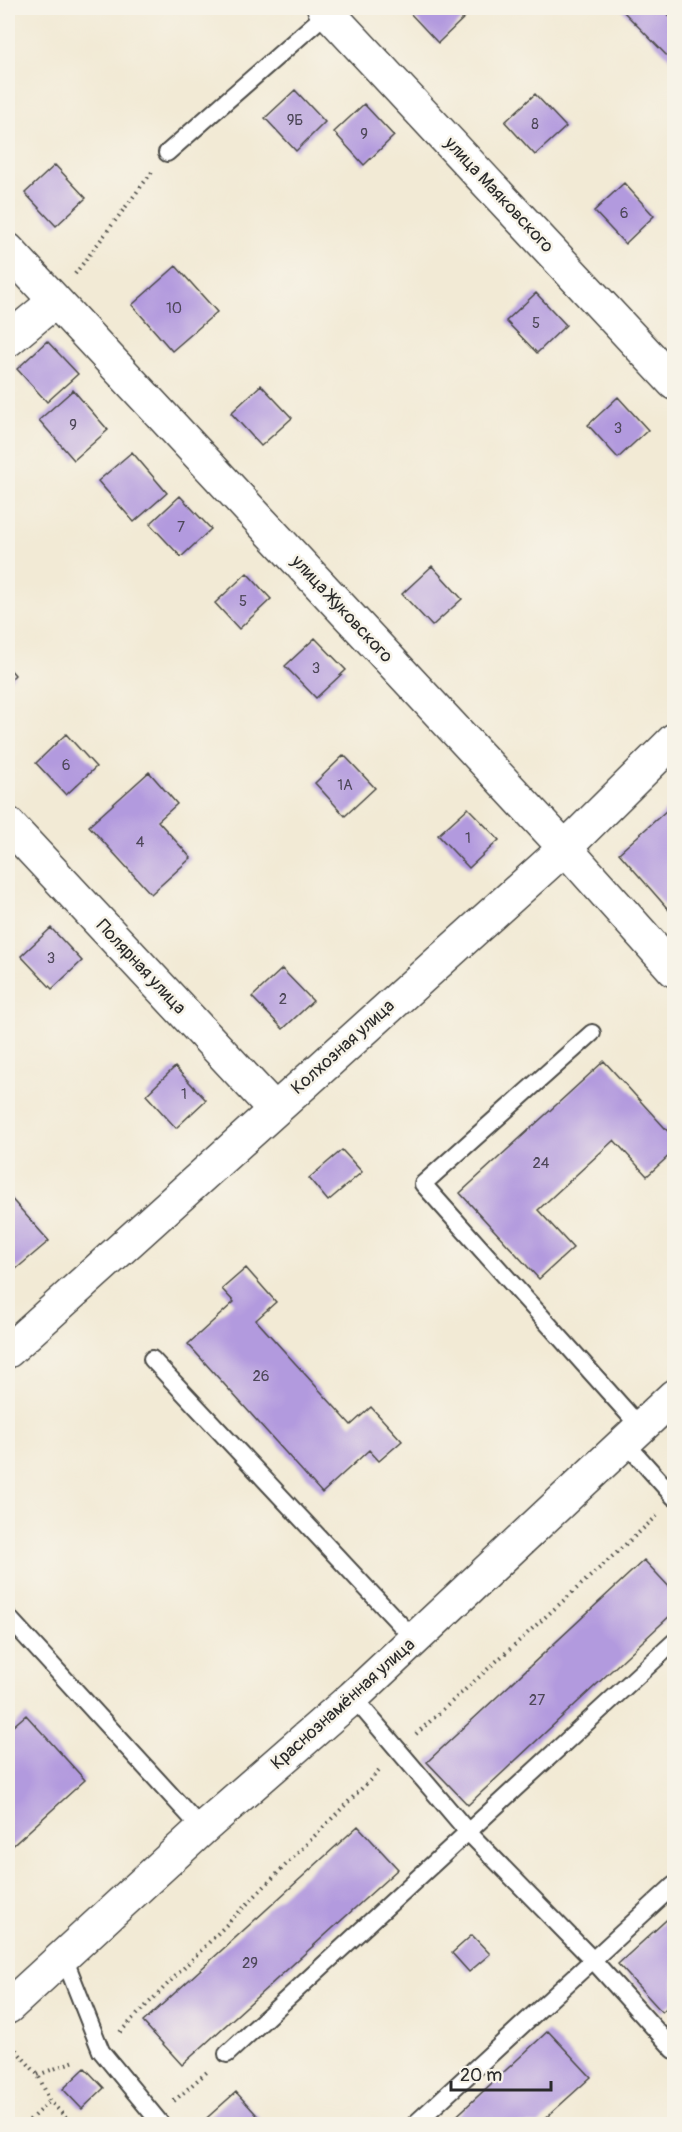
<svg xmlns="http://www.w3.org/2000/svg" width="682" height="2132" font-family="Pangolin,sans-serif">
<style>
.building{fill:#b29ade}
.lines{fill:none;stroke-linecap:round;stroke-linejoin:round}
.service-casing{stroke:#494844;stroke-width:20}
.minor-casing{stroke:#494844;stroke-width:36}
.tertiary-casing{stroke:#494844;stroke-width:36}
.path{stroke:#494844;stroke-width:4;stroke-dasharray:1.5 4.5;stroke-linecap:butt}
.service{stroke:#fff;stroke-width:16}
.minor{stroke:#fff;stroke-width:33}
.tertiary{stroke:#fff;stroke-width:33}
.labels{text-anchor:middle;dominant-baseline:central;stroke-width:5;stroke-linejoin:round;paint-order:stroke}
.number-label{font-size:15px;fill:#4d4758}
.street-label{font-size:18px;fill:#2b2b2b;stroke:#f7f3e8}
</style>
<rect width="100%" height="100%" fill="#f7f3e8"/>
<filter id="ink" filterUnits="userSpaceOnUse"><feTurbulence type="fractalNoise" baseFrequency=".0167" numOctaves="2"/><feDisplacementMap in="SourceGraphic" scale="12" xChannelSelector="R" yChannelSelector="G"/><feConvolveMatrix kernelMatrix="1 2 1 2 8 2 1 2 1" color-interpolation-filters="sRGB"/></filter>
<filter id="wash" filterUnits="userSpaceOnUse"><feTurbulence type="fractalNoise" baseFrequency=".008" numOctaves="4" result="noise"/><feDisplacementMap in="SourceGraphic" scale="24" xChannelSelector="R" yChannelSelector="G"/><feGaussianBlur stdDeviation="1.35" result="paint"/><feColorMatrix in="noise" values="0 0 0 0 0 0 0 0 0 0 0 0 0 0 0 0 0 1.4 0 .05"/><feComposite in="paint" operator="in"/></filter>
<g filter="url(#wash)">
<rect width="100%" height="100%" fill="#f2ead5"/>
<g id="blocks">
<!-- building -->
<path class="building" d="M410,8H462L468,14L438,43L407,10Z
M620,8H661L674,21V63Z
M295,90L325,122L296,151L265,118Z
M535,94L566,127L535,155L505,122Z
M364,104L394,136L364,165L334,132Z
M55,165L86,198L56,226L25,193Z
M624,183L654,216L625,244L594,211Z
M176,266L217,312L172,351L132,305Z
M536,293L566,325L537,353L506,321Z
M47,341L78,374L47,402L17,369Z
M261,385L292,418L261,446L231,413Z
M73,390L108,430L74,460L39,420Z
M618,397L648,430L618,458L588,425Z
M132,452L167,493L134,522L98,481Z
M180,496L211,529L181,557L150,524Z
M432,566L462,599L432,626L402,594Z
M247,573L271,599L239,629L215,603Z
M315,638L346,670L316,698L285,666Z
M8,667L15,675L8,682Z
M66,734L96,767L66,795L36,763Z
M344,755L375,788L345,816L315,783Z
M149,772L177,804L158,821L191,858L151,894L89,826Z
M468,808L499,840L469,868L438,835Z
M667,810L674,818V916L619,853Z
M51,928L82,961L52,989L21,956Z
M282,969L313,1001L283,1029L252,997Z
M604,1061L674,1138V1151L647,1176L614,1140L538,1210L573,1248L539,1279L460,1193Z
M175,1067L206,1100L176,1128L146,1095Z
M342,1150L362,1172L328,1201L309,1178Z
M8,1195L49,1241L16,1269L8,1259Z
M246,1268L276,1302L256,1320L351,1425L371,1407L402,1441L379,1461L369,1450L322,1493L188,1344L234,1302L222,1289Z
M644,1560L674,1592V1612L468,1805L427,1762Z
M26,1715L85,1780L8,1850V1722L12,1727Z
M358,1826L398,1869L182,2065L143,2022Z
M674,1913V2001L662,2012L618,1964Z
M472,1935L490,1954L469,1972L452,1953Z
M548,2031L591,2077L539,2124H448Z
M85,2068L104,2088L82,2109L63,2089Z
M236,2092L265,2124H200Z"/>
</g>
</g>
<g filter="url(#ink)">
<use href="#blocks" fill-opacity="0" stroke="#494844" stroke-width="1.5"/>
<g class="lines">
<!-- service casing -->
<g class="service-casing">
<path id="service" d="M167,153L328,12
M592,1033L423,1184L641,1428
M152,1359L414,1639
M625,1442L674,1497
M8,1617L202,1829
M353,1697L468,1832L592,1959L674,2050
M63,1955L101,2051L161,2124
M227,2054L674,1642
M415,2124L674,1885"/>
</g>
<!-- minor casing -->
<g class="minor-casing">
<path id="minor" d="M324,8L674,383
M8,250L565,848L674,970
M8,340L55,301
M8,824L274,1109
M8,1351L565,848L674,740"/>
</g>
<!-- tertiary casing -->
<g class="tertiary-casing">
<path id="tertiary" d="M8,2007L202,1829L353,1697L674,1396"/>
</g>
<!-- path -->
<path class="path" d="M75,274L152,172
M416,1734L657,1516
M120,2032L381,1769
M8,2041L38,2075L50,2101L72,2124
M38,2075L77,2060
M174,2101L209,2070
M25,2124L50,2101"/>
<!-- service -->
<use href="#service" class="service"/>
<!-- minor -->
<use href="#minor" class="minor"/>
<!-- tertiary -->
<use href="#tertiary" class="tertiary"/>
</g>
</g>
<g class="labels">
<!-- number labels -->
<g class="number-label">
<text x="295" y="120">9Б</text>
<text x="535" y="124">8</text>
<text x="364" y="134">9</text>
<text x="624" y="213">6</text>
<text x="174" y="308">10</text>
<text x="536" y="323">5</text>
<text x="73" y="425">9</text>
<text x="618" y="428">3</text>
<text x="181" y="527">7</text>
<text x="243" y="601">5</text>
<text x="316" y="668">3</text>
<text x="66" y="765">6</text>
<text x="345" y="785">1А</text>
<text x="468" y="838">1</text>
<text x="140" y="842">4</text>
<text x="51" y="958">3</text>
<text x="283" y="999">2</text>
<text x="184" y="1094">1</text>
<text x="541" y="1163">24</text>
<text x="261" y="1376">26</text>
<text x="537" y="1700">27</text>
<text x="250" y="1963">29</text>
</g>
<!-- street labels -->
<g class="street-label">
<text transform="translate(499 195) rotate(47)">улица Маяковского</text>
<text transform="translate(342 609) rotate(47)">улица Жуковского</text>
<text transform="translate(141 967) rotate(47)">Полярная улица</text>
<text transform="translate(343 1047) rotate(-42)">Колхозная улица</text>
<text transform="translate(343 1704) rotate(-42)">Краснознамённая улица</text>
</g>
</g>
<!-- margin -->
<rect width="682" height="2132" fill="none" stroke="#f7f3e8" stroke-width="30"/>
<!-- scale -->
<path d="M451 2081v9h100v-9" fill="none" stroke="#2b2b2b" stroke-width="3"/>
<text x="460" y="2081" font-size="18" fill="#2b2b2b" stroke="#f7f3e8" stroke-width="4.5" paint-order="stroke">20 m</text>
</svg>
